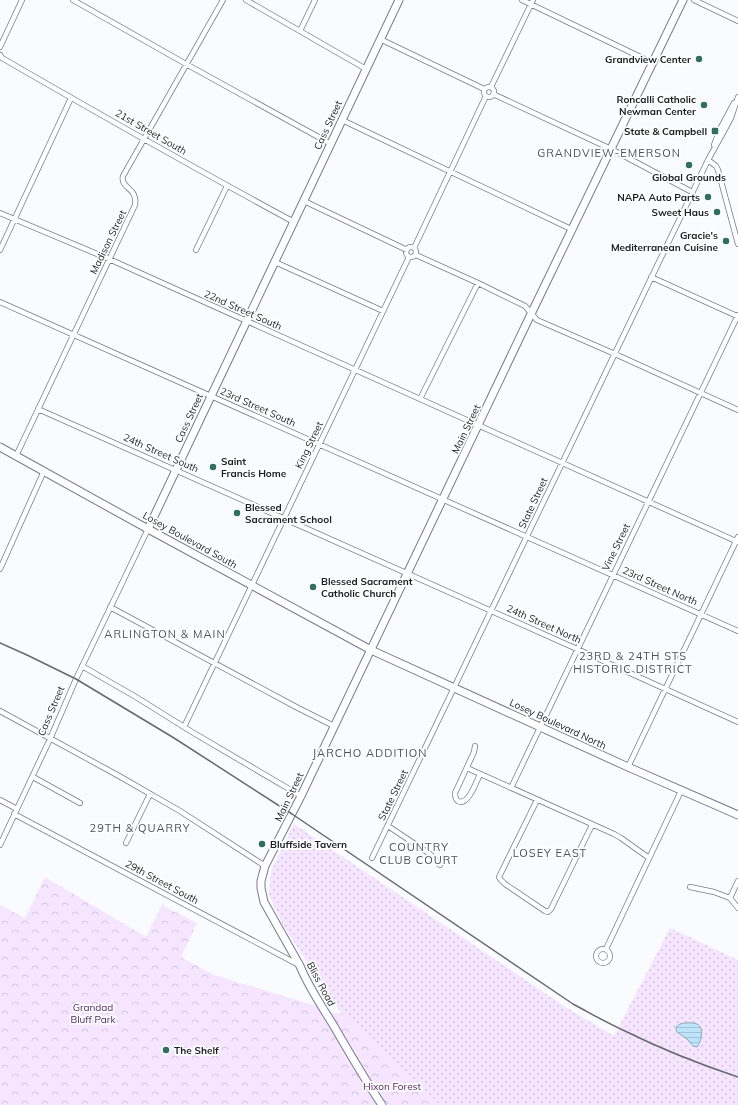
<svg xmlns="http://www.w3.org/2000/svg" width="738" height="1105" font-family="Mulish,sans-serif">
<style>
.grass{fill:url(#grass-dots)}
.park{fill:url(#park-crowns)}
.water{fill:url(#water-rules);stroke:#8da9ba}
.lines{fill:none;stroke-linecap:round;stroke-linejoin:round}
.street-casing{stroke:#777b8c;stroke-width:6}
.secondary-casing{stroke:#777b8c;stroke-width:9}
.primary-casing{stroke:#777b8c;stroke-width:9}
.street{stroke:#fff;stroke-width:4.5}
.secondary{stroke:#fff;stroke-width:7}
.primary{stroke:#fff;stroke-width:7}
.rail{stroke:#67686e;stroke-width:1.5}
.poi-dot{fill:#2f6f5e;stroke:#fff;stroke-width:1.5}
.labels{text-anchor:middle;dominant-baseline:central;stroke-width:3.5;stroke-linejoin:round;paint-order:stroke}
.poi-label{font-size:10px;font-weight:bold;fill:#1c1e24;stroke:#fff;text-anchor:end}
.street-label{font-size:10px;fill:#1c1e24;stroke:#fff}
.park-label{font-size:10px;fill:#4b1d5d;stroke:#fff}
.neighbourhood-label{font-size:11px;letter-spacing:1px;fill:#4c4f5f;stroke:#fff}
</style>
<defs>
<pattern id="grass-dots" width="8" height="8" patternUnits="userSpaceOnUse"><rect width="8" height="8" fill="#f6e5ff"/><path d="M2 2h.1M6 6h.1" fill="none" stroke="#d2c4da" stroke-width="1.8" stroke-linecap="round"/></pattern>
<pattern id="park-crowns" width="20" height="18" patternUnits="userSpaceOnUse"><rect width="20" height="18" fill="#f6e5ff"/><path d="M2 6a3 3 0 1 1 6 0M12 15a3 3 0 1 1 6 0" fill="none" stroke="#d2c4da"/></pattern>
<pattern id="water-rules" width="6" height="5" patternUnits="userSpaceOnUse"><rect width="6" height="5" fill="#bee4fb"/><path d="M0 2.5h6" fill="none" stroke="#a3c3d7"/></pattern>
</defs>
<rect width="100%" height="100%" fill="#fafbff"/>
<!-- grass -->
<path class="grass" d="M294,824L564,1006L614,1036L670,928L738,960V1105H440L341,1013L284,927L269,895L271,871Z"/>
<!-- park -->
<path class="park" d="M45,877L146,937L162,905L197,923L181,957L214,975L323,1008L326,1013H341L440,1105H0V905L25,918Z"/>
<!-- water -->
<path class="water" d="M684,1023C688,1023 693,1022 697,1024C705,1028 701,1042 697,1047L693,1046L687,1039L677,1032L676,1029V1027L680,1024Z"/>
<g class="lines">
<!-- street casing -->
<g class="street-casing">
<path id="street" d="M73,0L186,64L331,144
M246,0L366,69
M522,0L653,63
M694,0L738,21
M300,31L315,0
M380,39L484,89
M0,47L22,0
M0,55L2,58C99,114 196,169 294,222
M484 92a5 5 0 1 1 10 0a5 5 0 1 1-10 0Z
M491,87L533,0
M493,94L611,149L692,192
M342,120L573,230
M714,145L720,129L734,103
M708,160L716,166L718,170L738,244
M304,201L407,250
M0,213L109,259L738,542
M406 252a5 5 0 1 1 10 0a5 5 0 1 1-10 0Z
M414,248L486,96
M0,250L71,98
M196,250L227,186
M416,255L478,283L525,306L537,320L615,354L738,410
M275,262L383,311
M651,277L737,316
M0,302L738,631
M420,399L478,283
M38,409L577,649L738,722
M16,456L135,205C138,187 120,189 123,176L223,0
M0,569L44,471
M110,607L298,708L334,726
M82,666L136,697L192,732L301,796
M0,711L119,776L180,811L265,866
M184,727L409,257
M475,746L474,752L455,793C455,796 455,799 458,801C468,807 477,780 480,774
M628,767L738,537
M467,768L614,834L621,838L649,858
M33,777L80,803
M511,788L738,315
M0,800L17,809
M537,800L499,877L501,880L505,884L545,911L548,912L551,909L592,825
M14,814L299,965
M388,826L430,854L440,865
M126,843L150,794
M0,845L50,739L76,679L148,529
M372,858L708,160L724,131L731,118L738,97
M690,887L714,892L730,898L738,908
M730,898L738,881
M596 956a7 7 0 1 1 14 0a7 7 0 1 1-14 0Z
M606,949L681,791"/>
</g>
<!-- secondary casing -->
<g class="secondary-casing">
<path id="secondary" d="M148,529L399,0
M382,1105C365,1080 350,1054 335,1028C323,1008 309,988 300,966L264,902L261,888V881L265,866L301,796L531,314L683,0"/>
</g>
<!-- primary casing -->
<g class="primary-casing">
<path id="primary" d="M0,447L148,529L371,650L628,767L738,815"/>
</g>
<!-- street -->
<use href="#street" class="street"/>
<!-- secondary -->
<use href="#secondary" class="secondary"/>
<!-- primary -->
<use href="#primary" class="primary"/>
<!-- rail -->
<path class="rail" d="M0,643L27,655L76,679L174,738L292,814L573,1004C590,1013 607,1023 625,1031C661,1049 699,1064 738,1077"/>
</g>
<!-- markers -->
<g class="poi-dot">
<circle cx="699" cy="59" r="4"/>
<circle cx="704" cy="105" r="4"/>
<rect x="711" y="127" width="8" height="8" rx="2"/>
<circle cx="689" cy="165" r="4"/>
<circle cx="708" cy="197" r="4"/>
<circle cx="717" cy="212" r="4"/>
<circle cx="726" cy="241" r="4"/>
<circle cx="213" cy="467" r="4"/>
<circle cx="237" cy="513" r="4"/>
<circle cx="313" cy="587" r="4"/>
<circle cx="262" cy="844" r="4"/>
<circle cx="166" cy="1050" r="4"/>
</g>
<g class="labels">
<!-- poi labels -->
<g class="poi-label">
<text x="691" y="59">Grandview Center</text>
<text x="696" y="99">Roncalli Catholic<tspan x="696" dy="12">Newman Center</tspan></text>
<text x="707" y="131">State &amp; Campbell</text>
<text x="689" y="177" text-anchor="middle">Global Grounds</text>
<text x="700" y="197">NAPA Auto Parts</text>
<text x="709" y="212">Sweet Haus</text>
<text x="718" y="235">Gracie's<tspan x="718" dy="12">Mediterranean Cuisine</tspan></text>
<text x="221" y="461" text-anchor="start">Saint<tspan x="221" dy="12">Francis Home</tspan></text>
<text x="245" y="507" text-anchor="start">Blessed<tspan x="245" dy="12">Sacrament School</tspan></text>
<text x="321" y="581" text-anchor="start">Blessed Sacrament<tspan x="321" dy="12">Catholic Church</tspan></text>
<text x="270" y="844" text-anchor="start">Bluffside Tavern</text>
<text x="174" y="1050" text-anchor="start">The Shelf</text>
</g>
<!-- street labels -->
<g class="street-label">
<text transform="translate(328 125) rotate(-65)">Cass Street</text>
<text transform="translate(151 132) rotate(30)">21st Street South</text>
<text transform="translate(108 242) rotate(-64)">Madison Street</text>
<text transform="translate(243 310) rotate(24)">22nd Street South</text>
<text transform="translate(258 407) rotate(24)">23rd Street South</text>
<text transform="translate(189 418) rotate(-65)">Cass Street</text>
<text transform="translate(466 429) rotate(-64)">Main Street</text>
<text transform="translate(309 445) rotate(-64)">King Street</text>
<text transform="translate(161 453) rotate(24)">24th Street South</text>
<text transform="translate(533 503) rotate(-65)">State Street</text>
<text transform="translate(190 540) rotate(29)">Losey Boulevard South</text>
<text transform="translate(616 547) rotate(-64)">Vine Street</text>
<text transform="translate(660 586) rotate(24)">23rd Street North</text>
<text transform="translate(544 624) rotate(24)">24th Street North</text>
<text transform="translate(51 711) rotate(-67)">Cass Street</text>
<text transform="translate(558 724) rotate(25)">Losey Boulevard North</text>
<text transform="translate(393 795) rotate(-64)">State Street</text>
<text transform="translate(289 797) rotate(-64)">Main Street</text>
<text transform="translate(162 882) rotate(28)">29th Street South</text>
<text transform="translate(321 984) rotate(62)">Bliss Road</text>
</g>
<!-- park labels -->
<g class="park-label">
<text x="93" y="1007">Grandad<tspan x="93" dy="12">Bluff Park</tspan></text>
<text x="392" y="1086">Hixon Forest</text>
</g>
<!-- neighbourhood labels -->
<g class="neighbourhood-label">
<text x="609" y="153">GRANDVIEW-EMERSON</text>
<text x="165" y="634">ARLINGTON &amp; MAIN</text>
<text x="633" y="656">23RD &amp; 24TH STS<tspan x="633" dy="13">HISTORIC DISTRICT</tspan></text>
<text x="370" y="753">JARCHO ADDITION</text>
<text x="140" y="828">29TH &amp; QUARRY</text>
<text x="419" y="847">COUNTRY<tspan x="419" dy="13">CLUB COURT</tspan></text>
<text x="550" y="853">LOSEY EAST</text>
</g>
</g>
</svg>
